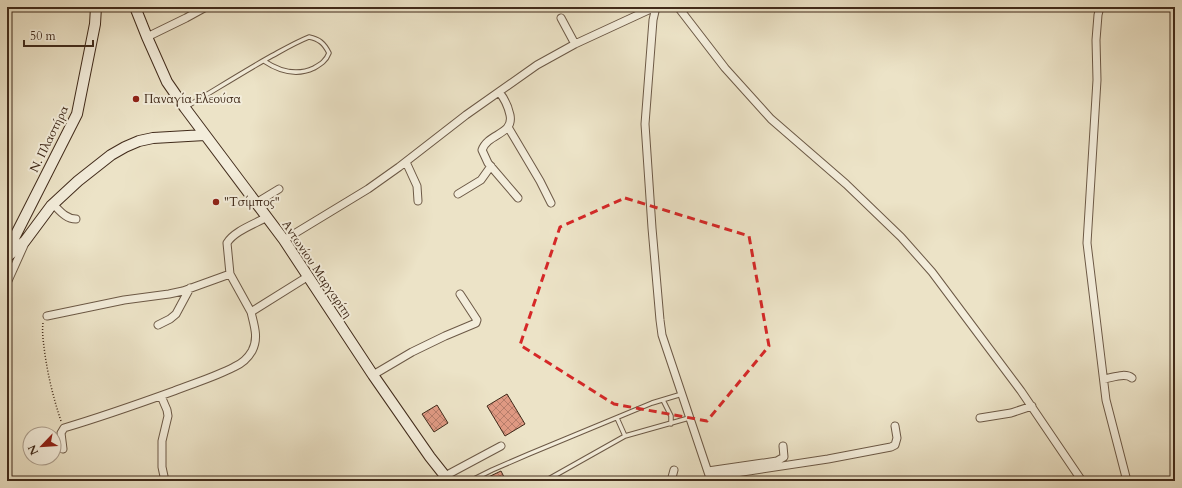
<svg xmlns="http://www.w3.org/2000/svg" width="1182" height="488" font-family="Cardo,serif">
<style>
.building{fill:url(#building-cross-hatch);stroke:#412b1b}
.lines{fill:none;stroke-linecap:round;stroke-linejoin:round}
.lane-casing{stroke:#6c5946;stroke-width:5.5}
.street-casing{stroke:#6c5946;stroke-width:9}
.secondary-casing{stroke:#412b1b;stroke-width:12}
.path{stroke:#412b1b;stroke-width:1.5;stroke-dasharray:1 2;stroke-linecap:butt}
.lane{stroke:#f3eddb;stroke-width:3.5}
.street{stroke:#f3eddb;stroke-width:7}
.secondary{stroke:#f3eddb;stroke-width:10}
.marked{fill:none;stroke:#d62828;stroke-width:3;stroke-dasharray:8 5;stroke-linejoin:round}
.poi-dot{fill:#8f2418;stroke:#f3eddb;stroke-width:1.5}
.labels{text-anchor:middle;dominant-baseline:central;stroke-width:4;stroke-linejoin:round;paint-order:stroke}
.poi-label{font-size:12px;fill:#412b1b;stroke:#f3eddb;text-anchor:start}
.street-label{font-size:12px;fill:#412b1b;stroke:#f3eddb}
</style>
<defs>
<pattern id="building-cross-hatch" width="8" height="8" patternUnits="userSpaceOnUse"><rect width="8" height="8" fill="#df9982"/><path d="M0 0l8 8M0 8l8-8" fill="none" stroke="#b67d6a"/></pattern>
</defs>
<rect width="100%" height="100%" fill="#ece3c7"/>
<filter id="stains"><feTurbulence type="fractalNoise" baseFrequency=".005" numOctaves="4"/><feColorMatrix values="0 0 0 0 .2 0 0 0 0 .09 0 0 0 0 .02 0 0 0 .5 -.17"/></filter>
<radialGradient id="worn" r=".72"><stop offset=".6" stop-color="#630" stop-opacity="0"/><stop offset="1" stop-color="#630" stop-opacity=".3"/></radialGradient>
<!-- building -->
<path class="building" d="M507,394L525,424L505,436L487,406Z
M437,405L448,423L434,432L422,414Z
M501,471L506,481H482V480Z"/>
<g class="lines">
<!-- lane casing -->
<g class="lane-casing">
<path id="lane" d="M186,107C213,91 240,74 268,58C281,51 294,43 309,37C319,39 324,43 329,53C326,61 321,64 314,68C297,76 279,71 264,61
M663,400L671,416V424
M617,418L625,436
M470,481L492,470L529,454L652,403L682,394
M545,481L625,436L689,418"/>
</g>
<!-- street casing -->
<g class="street-casing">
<path id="street" d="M656,7L653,20L645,124L652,228L660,320L662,335L667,350L711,481
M678,7L725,68L771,119L846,184L901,237L932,272L1021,391L1082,481
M1100,7L1098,15L1096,40L1097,80L1087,243L1106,400L1127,481
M561,18L575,44
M147,37L186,18L206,7
M499,92C505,99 508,106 510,115C514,135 488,133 482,150L488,163L518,198
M508,127L540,181L551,203
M406,162L417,186L418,201
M458,194L481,180L491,166
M256,203L279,189
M53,204C60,211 66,219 76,219
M284,240L368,189L399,167L466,115L537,65L575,44L655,7
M7,283L25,243
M251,312L230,274L227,243C234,231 255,224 267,217
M47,316L124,300L169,294L183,291L230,274
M158,325L170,319L176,314L190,288
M373,375L412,352L445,336L476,323L477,320L460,294
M1104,379C1112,378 1125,372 1132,378
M161,396L167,410L168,416L162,441V467L165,481
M980,418L1011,413L1032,406
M63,449L61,433L64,428C101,417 138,404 174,391C194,383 215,377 234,367C241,364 248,358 252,351C259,338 254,325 251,312L307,277
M708,471L777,461L784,457L783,446
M445,476L501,446
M710,477L828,459L891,447L895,445L897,438L895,426
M671,481L674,470"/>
</g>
<!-- secondary casing -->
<g class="secondary-casing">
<path id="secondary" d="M135,7L147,37L167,82L185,108L284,240L373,375L430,457L449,481
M7,252L77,114L95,24L96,7
M7,257L25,241L51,206L78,181L111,155L125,147L139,141L153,138L205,135"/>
</g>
<!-- path -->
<path class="path" d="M43,323C42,331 43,339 44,347C47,372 53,397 61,421"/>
<!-- lane -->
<use href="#lane" class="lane"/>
<!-- street -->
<use href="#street" class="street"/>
<!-- secondary -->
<use href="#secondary" class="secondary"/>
</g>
<!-- marked area -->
<path class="marked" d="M625,198L749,236L769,346L707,421L614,404L520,345L560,227Z"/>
<!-- markers -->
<g class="poi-dot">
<circle cx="136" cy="99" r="4"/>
<circle cx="216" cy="202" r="4"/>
</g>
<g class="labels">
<!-- poi labels -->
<g class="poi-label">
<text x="144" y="99">Παναγία Ελεούσα</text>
<text x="224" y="202">"Τσίμπος"</text>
</g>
<!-- street labels -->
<g class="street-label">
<text transform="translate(49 139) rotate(-64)">Ν. Πλαστήρα</text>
<text transform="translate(317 269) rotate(56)">Αντωνίου Μαργαρίτη</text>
</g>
</g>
<!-- margin -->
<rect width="1182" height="488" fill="none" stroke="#ece3c7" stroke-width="24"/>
<rect x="8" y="8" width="1166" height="472" fill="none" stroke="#412b1b" stroke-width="2"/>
<rect x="12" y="12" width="1158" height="464" fill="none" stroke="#412b1b"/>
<!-- north arrow -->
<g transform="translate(42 446) rotate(245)"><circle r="19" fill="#f3eddb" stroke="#ac9f8e"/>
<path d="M0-3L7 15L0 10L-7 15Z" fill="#8f2418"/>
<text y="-6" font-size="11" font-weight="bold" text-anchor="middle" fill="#412b1b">N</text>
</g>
<!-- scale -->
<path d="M24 40v6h69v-6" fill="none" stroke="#412b1b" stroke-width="2"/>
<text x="30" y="40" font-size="12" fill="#412b1b" stroke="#f3eddb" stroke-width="3" paint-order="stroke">50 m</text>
<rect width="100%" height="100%" filter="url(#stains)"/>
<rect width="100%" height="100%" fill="url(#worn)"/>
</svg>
